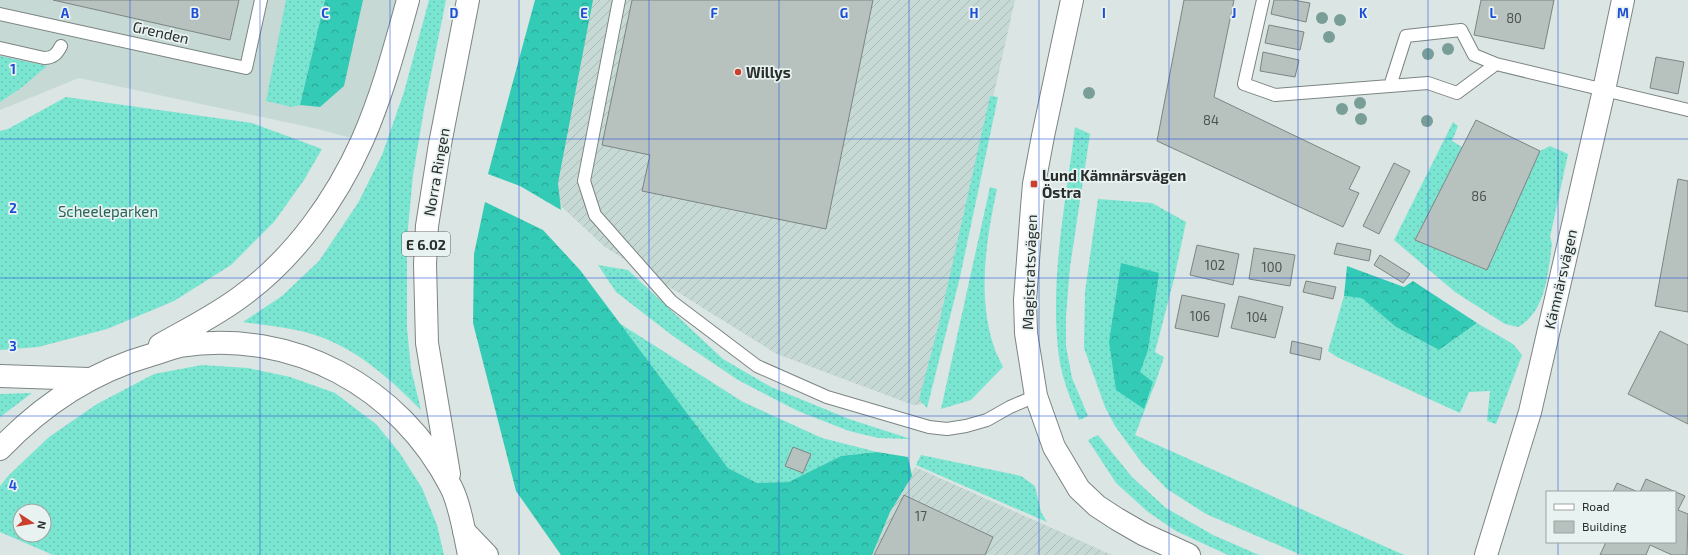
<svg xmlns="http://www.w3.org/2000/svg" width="1688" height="555" font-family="'Exo 2',sans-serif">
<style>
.built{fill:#c6d9d5}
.industrial{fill:url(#industrial-furrows)}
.grass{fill:url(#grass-dots);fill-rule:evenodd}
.forest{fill:url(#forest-crowns)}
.building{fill:#b7c1be;stroke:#7c8583}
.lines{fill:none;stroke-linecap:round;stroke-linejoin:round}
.lane-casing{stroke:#7c8583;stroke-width:14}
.street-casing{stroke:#7c8583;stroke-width:24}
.secondary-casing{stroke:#7c8583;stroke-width:24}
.primary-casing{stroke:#7c8583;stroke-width:24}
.highway-casing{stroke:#7c8583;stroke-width:24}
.lane{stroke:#fff;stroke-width:12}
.street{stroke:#fff;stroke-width:22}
.secondary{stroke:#fff;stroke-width:22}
.primary{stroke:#fff;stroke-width:22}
.highway{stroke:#fff;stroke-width:22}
.tree{fill:#799e97}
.grid{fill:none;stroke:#1d4ed8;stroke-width:1;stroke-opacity:0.55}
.poi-dot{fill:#cc3f2f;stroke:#e8f2f0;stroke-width:1.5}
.labels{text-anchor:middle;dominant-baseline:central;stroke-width:3.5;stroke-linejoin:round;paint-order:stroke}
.number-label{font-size:13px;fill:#4c5250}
.shield{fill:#e8f2f0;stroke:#626867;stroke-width:1}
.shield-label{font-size:14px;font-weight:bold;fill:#292d2c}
.street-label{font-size:15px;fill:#292d2c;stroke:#e8f2f0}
.poi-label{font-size:15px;font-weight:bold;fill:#292d2c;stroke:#e8f2f0;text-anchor:start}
.park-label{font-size:15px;fill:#296359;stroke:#e8f2f0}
.grid-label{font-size:13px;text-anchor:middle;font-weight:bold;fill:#1d4ed8;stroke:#e8f2f0;stroke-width:3.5;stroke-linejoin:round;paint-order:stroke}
</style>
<defs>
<pattern id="industrial-furrows" width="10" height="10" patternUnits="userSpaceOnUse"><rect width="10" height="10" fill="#c6d9d5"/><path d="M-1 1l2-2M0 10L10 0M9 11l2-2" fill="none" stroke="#aabbb7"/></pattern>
<pattern id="grass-dots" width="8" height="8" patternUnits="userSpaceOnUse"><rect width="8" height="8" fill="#7ae5d1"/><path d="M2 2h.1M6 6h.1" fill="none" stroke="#6ac5b4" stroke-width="1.8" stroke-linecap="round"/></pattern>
<pattern id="forest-crowns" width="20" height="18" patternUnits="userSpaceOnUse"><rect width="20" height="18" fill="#33cbb5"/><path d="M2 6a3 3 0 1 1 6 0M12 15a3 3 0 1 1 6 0" fill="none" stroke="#2ba593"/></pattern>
</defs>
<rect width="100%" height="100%" fill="#dbe5e3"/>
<!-- built -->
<path class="built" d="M0,0H408L362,141L318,129L79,78L0,110Z"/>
<!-- industrial -->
<path class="industrial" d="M569,0H1015L924,404L913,405L777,354L605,247L535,182Z
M915,467L1112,555H865Z"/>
<!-- grass -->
<path class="grass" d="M286,0H325L300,105L292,107L266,101Z
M429,0H446L424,109L413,175L407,239V328L411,369L421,410C391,380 361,352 321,337C296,328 269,326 243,322L282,296L319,261L358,203L382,155L404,92Z
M0,56L47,66L21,88L0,102Z
M990,96L998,97L960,277L927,408L919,399L939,324Z
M66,97L252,123L322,149L304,180L274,222L231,265L174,301L107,329L38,347L0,350V131L8,129Z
M1453,122L1458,126L1452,141L1462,147L1415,240L1486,270L1540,151L1550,146L1568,154L1550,237L1552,244C1548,272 1546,312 1518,327L1505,324L1455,292L1394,240Z
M1075,127L1090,134L1070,267L1066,316V346L1072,378L1088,416L1079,420C1071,400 1062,379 1059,357C1049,282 1066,202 1075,127Z
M990,187L997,189C986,240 977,296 994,347C996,354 1000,360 1003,367L971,400L941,409Z
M1098,199L1152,203L1186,222L1174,279L1155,352L1164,357L1156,381L1135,435L1404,555H1301L1206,514L1167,489L1142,463L1115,426L1105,407L1084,348L1085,292Z
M598,265L628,270L723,359L771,387L849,419L911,439L878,438L849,431L798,411L738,380L673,336L616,292Z
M1344,296L1362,297L1396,327L1439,350L1477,323L1513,344L1522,355L1496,424L1487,421L1490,391L1469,392L1460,413L1337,357L1328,351Z
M619,323L743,402L822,438L877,452L841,456L790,482L757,483L728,468Z
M202,365L248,368L290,377L335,393L376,424L399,452L422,488L437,525L444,555H53L0,532V486L9,475L49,437L97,404L154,374ZM20,511H44V535H20Z
M32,393L0,417V394Z
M1098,435L1132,477L1166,508L1213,535L1259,555H1228L1176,531L1148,512L1116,483L1088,440Z
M921,455L1021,476L1035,486L1041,512L1047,522L916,465Z"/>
<!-- forest -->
<path class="forest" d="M325,0H363L344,86L320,107L300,105Z
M535,0H593L558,183L561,210L520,186L488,174Z
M485,202L543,230L580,270L728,468L757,483L789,482L841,456L877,452L908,457L912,476L890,512L872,555H561L516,491L473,323L474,254Z
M1121,263L1159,273L1148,350L1140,372L1153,382L1144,409L1116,390L1109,342Z
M1347,266L1404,287L1413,281L1477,323L1439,350L1396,327L1362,298L1344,296Z"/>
<!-- building -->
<path class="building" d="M53,0H239L230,40Z
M632,0H873L826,229L642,191L650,155L602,145Z
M1184,0H1234L1214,97L1360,167L1349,189L1359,193L1343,227L1157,141Z
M1274,0H1293L1310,3L1306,22L1271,14Z
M1481,0H1554L1544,49L1474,35Z
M1269,25L1304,32L1300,50L1265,43Z
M1263,52L1299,60L1295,77L1260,71Z
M1656,57L1684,62L1678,94L1650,88Z
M1476,120L1540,151L1487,270L1415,240Z
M1394,163L1410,171L1379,234L1363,226Z
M1678,179L1688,181V312L1655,306Z
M1337,243L1371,250L1369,261L1334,254Z
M1197,245L1239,254L1233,285L1190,275Z
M1254,248L1295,255L1290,286L1249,279Z
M1380,255L1410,274L1403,283L1374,265Z
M1306,281L1336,287L1333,299L1303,292Z
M1182,295L1225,304L1218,337L1175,328Z
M1239,296L1283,307L1275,338L1231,328Z
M1660,331L1688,345V424L1628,394Z
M1292,341L1322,348L1320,360L1290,353Z
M793,447L811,454L803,473L785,466Z
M1646,479L1685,496L1678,510L1688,514L1687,555H1672L1650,545L1646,555H1600L1606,542H1675V492H1640Z
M1617,483L1638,492H1613Z
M904,495L993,537L985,555H874Z"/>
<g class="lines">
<!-- lane casing -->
<g class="lane-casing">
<path id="lane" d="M619,0L584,181L595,215L671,301L757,366L827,397L929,427L947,429L966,426L987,420L1010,407L1036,396
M1263,0L1244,84L1275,95L1428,83L1457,93L1496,64L1688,110
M0,14L246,68L261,0
M0,48L44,58C53,58 57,54 61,46
M1390,86L1406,36L1461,30L1474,55L1496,64"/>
</g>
<!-- street casing -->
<g class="street-casing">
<path id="street" d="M1486,555L1530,412L1604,90L1623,0"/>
</g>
<!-- secondary casing -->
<g class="secondary-casing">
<path id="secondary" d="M1072,0L1043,136L1034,184L1032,207L1025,300L1026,333L1036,396L1054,447L1079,489L1097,506L1117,519L1143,534L1189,555"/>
</g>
<!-- primary casing -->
<g class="primary-casing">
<path id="primary" d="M160,345C188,329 217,315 243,295C295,257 336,199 362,141C382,96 395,47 408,0
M0,449C43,404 91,372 151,355C161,352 171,348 180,346C293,328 400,387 451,487C460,504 465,536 469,555
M449,474L427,343L425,264L427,226L440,144L468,0"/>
</g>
<!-- highway casing -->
<g class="highway-casing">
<path id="highway" d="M0,376L89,379
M464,531L487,555"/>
</g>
<!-- lane -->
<use href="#lane" class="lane"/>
<!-- street -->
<use href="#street" class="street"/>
<!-- secondary -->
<use href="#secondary" class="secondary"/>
<!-- primary -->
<use href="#primary" class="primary"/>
<!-- highway -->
<use href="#highway" class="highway"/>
</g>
<!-- trees -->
<g class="tree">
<circle cx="1322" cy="18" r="6"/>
<circle cx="1340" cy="20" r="6"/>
<circle cx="1329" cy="37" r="6"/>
<circle cx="1448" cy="49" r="6"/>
<circle cx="1428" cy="54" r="6"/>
<circle cx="1089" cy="93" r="6"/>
<circle cx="1360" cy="103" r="6"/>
<circle cx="1342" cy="109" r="6"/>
<circle cx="1361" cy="119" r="6"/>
<circle cx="1427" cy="121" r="6"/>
</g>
<!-- grid -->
<path class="grid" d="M130,0V555M260,0V555M390,0V555M519,0V555M649,0V555M779,0V555M909,0V555M1039,0V555M1169,0V555M1298,0V555M1428,0V555M1558,0V492M0,139H1688M0,278H1688M0,416H1688M1558,542V555"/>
<!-- markers -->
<g class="poi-dot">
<circle cx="738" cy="72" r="4"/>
<rect x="1030" y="180" width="8" height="8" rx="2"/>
</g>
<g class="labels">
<!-- number labels -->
<g class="number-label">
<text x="1514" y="18">80</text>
<text x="1211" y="120">84</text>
<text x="1479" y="196">86</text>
<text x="1215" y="265">102</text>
<text x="1272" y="267">100</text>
<text x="1200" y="316">106</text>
<text x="1257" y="317">104</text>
<text x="921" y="516">17</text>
</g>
<!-- shield labels -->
<rect class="shield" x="402" y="232" width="48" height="24" rx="3"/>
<g class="shield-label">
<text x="426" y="244">E 6.02</text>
</g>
<!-- street labels -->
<g class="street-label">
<text transform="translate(161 32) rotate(13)">Grenden</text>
<text transform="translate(436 172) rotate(-80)">Norra Ringen</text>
<text transform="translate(1029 272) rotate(-88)">Magistratsvägen</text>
<text transform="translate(1560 279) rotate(-77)">Kämnärsvägen</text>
</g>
<!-- poi labels -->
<g class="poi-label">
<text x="746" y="72">Willys</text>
<text x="1042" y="175">Lund Kämnärsvägen<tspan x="1042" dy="17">Östra</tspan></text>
</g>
<!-- park labels -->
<g class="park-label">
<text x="108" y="211">Scheeleparken</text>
</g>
</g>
<g class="grid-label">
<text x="65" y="18">A</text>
<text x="195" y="18">B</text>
<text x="325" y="18">C</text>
<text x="454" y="18">D</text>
<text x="584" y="18">E</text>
<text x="714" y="18">F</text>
<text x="844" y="18">G</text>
<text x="974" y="18">H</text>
<text x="1104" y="18">I</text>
<text x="1234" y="18">J</text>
<text x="1363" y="18">K</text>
<text x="1493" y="18">L</text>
<text x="1623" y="18">M</text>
<text x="13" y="74">1</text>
<text x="13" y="213">2</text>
<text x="13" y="351">3</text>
<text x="13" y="490">4</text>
</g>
<!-- legend -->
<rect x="1546" y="491" width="130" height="52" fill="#e8f2f0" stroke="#9ca3a2"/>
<rect x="1554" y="504" width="20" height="6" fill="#ffffff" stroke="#9ca3a2"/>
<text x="1582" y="511" font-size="12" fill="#292d2c">Road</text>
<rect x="1554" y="521" width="20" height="12" fill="#b7c1be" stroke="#9ca3a2"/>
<text x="1582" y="531" font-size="12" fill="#292d2c">Building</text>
<!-- north arrow -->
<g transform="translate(32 523) rotate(102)"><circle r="19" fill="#e8f2f0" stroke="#9ca3a2"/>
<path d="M0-3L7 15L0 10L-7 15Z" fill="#cc3f2f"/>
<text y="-6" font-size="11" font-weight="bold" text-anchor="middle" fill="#292d2c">N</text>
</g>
</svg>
